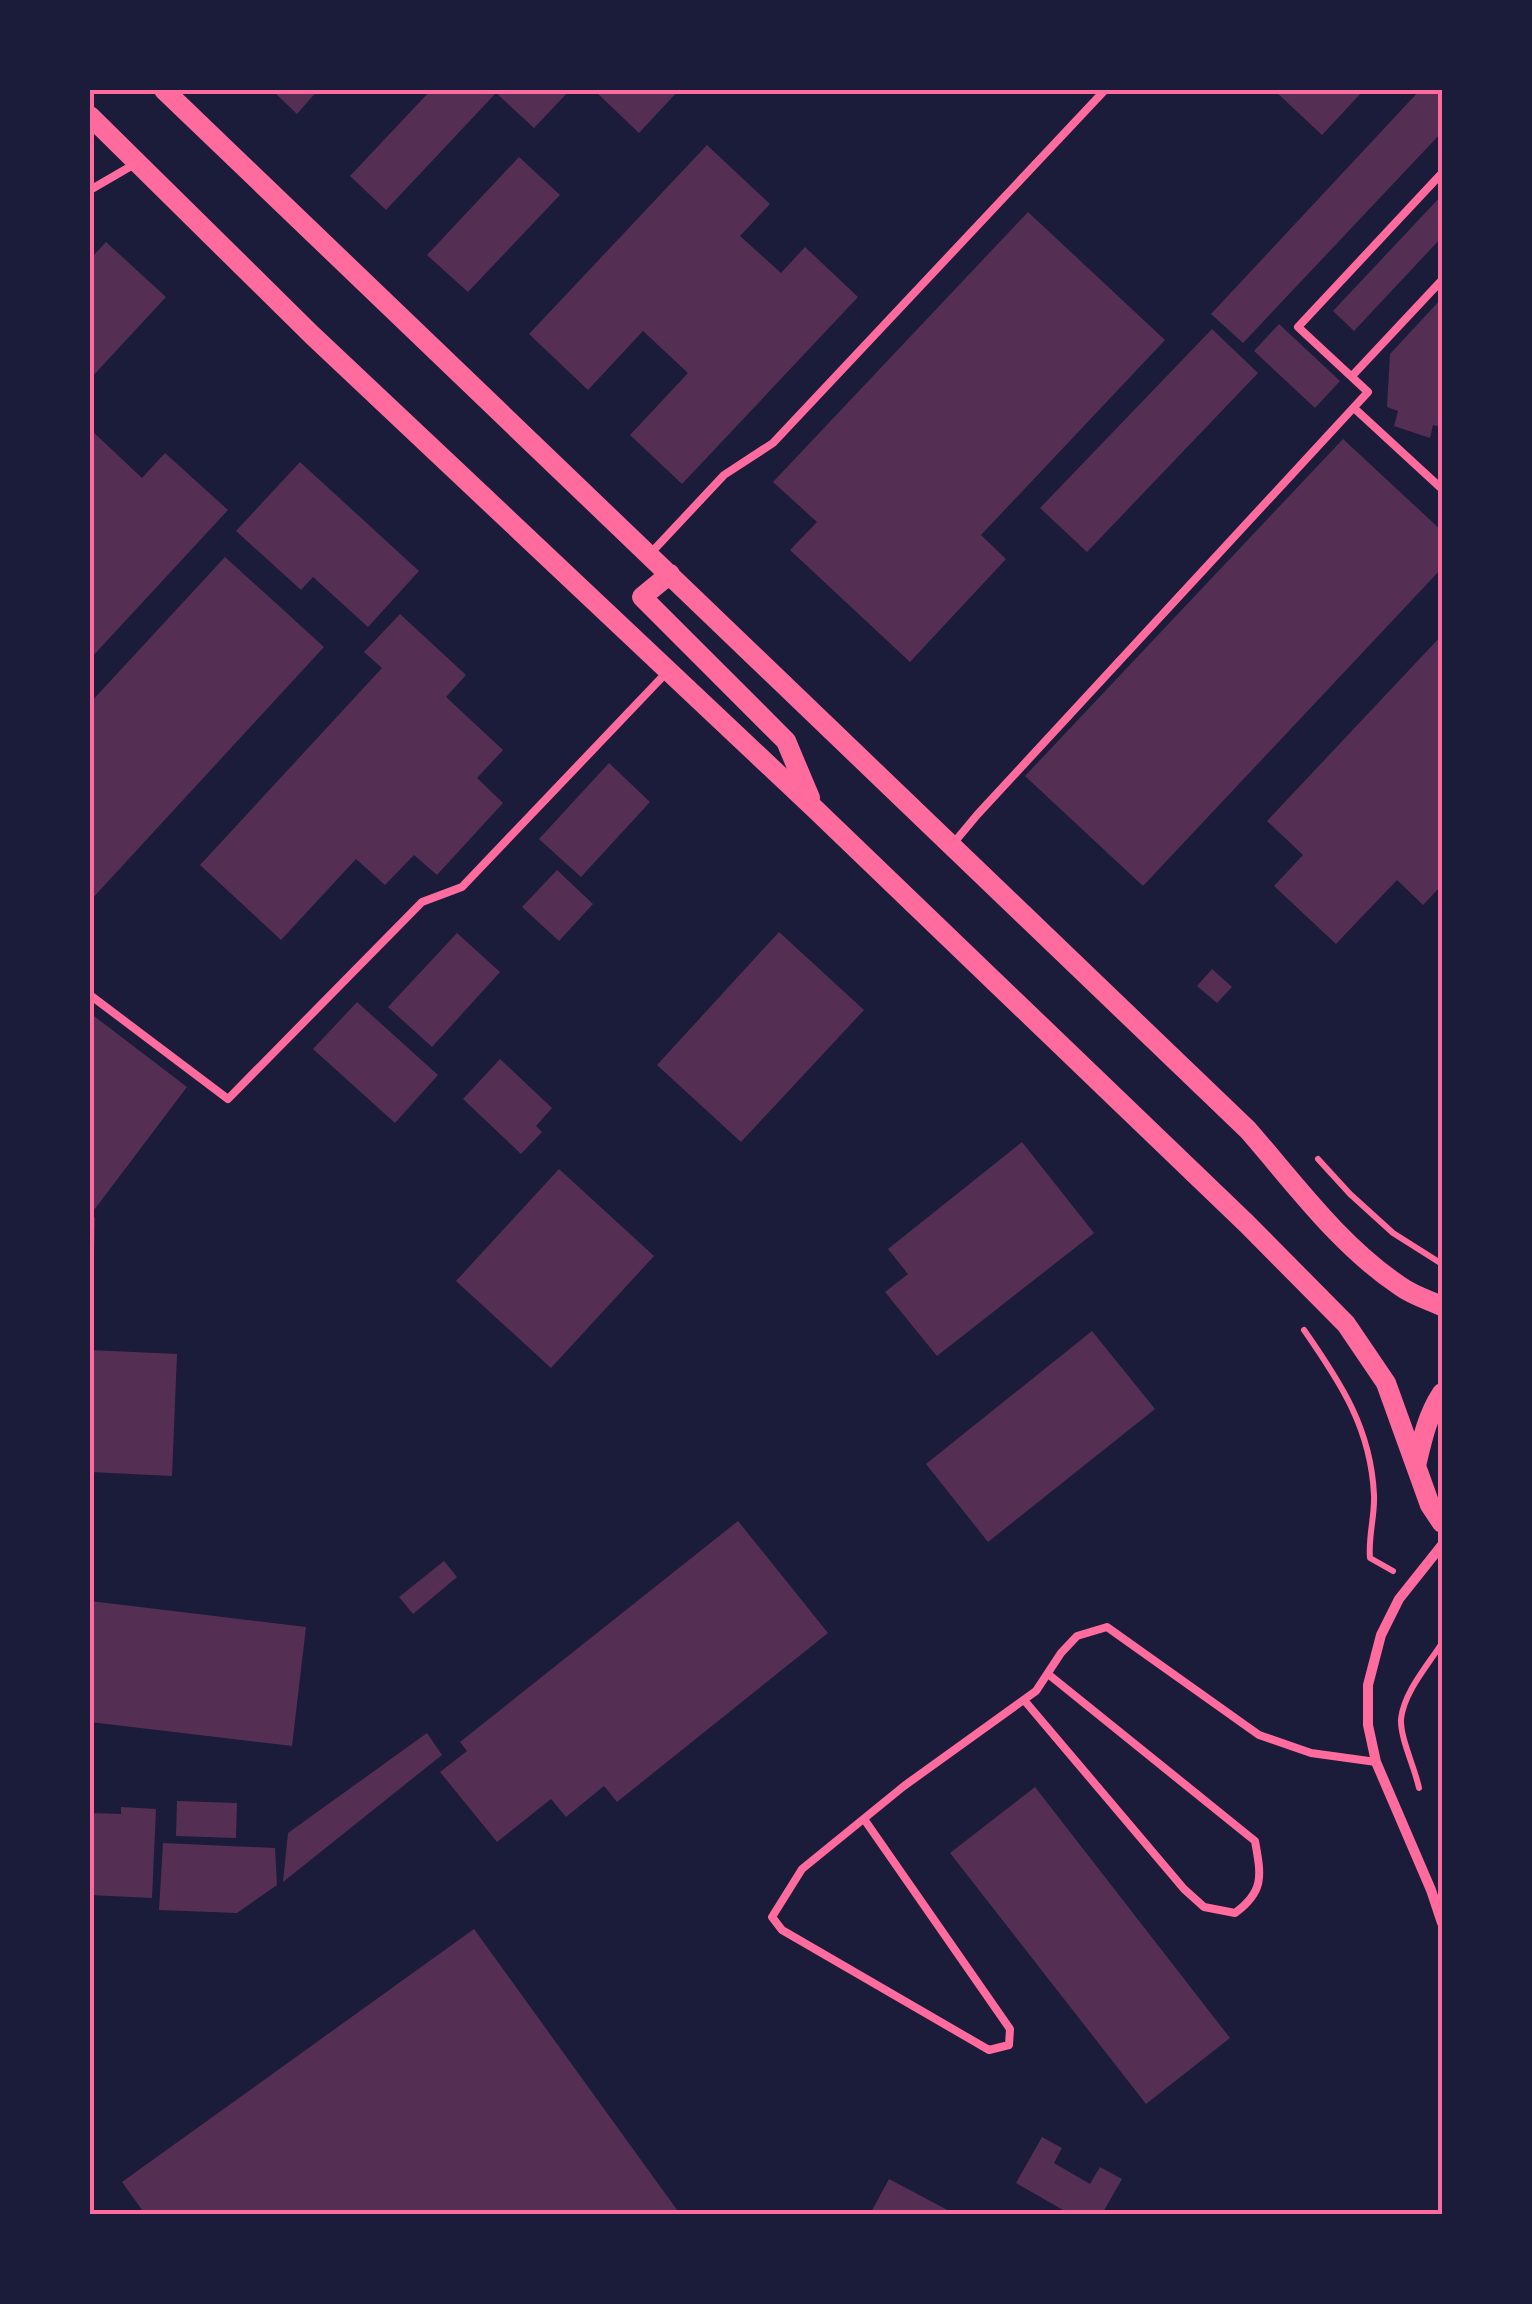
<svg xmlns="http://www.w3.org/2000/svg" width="1532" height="2304" font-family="'Fira Sans Condensed',sans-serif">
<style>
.building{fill:#542f53}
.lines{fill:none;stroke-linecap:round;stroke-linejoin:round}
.path{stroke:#ff6b9d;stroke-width:6}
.service{stroke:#ff6b9d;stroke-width:8}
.minor{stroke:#ff6b9d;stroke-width:10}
.secondary{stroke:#ff6b9d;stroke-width:20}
.neatline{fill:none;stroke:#ff6b9d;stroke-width:4}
</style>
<rect width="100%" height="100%" fill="#1b1b3a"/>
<!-- building -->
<path class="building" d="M272,90H318L297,114Z
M431,90H491L495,94L386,210L350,176Z
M493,90H570L534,128Z
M594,90H679L639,133Z
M1274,90H1364L1322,135Z
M1420,90H1442V132L1243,343L1211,314Z
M707,145L770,204L740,236L781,273L805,247L858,297L682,484L630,435L688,373L643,331L588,390L529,334Z
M519,157L560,195L468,292L427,255Z
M1442,195V237L1354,331L1333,311Z
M1028,212L1165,340L981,535L1006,559L910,662L790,550L817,522L773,482Z
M106,242L166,297L90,379V259Z
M1442,298V427L1433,425L1430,438L1394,426L1398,411L1387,407L1390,354Z
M1279,324L1340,381L1315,408L1254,351Z
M1212,329L1258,373L1087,552L1040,508Z
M90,429L142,478L165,453L228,510L90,659Z
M1343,439L1442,531V568L1143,886L1025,776Z
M300,462L419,571L368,627L313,577L301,590L236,531Z
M225,557L324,647L90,901V703Z
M400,614L466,675L446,697L503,750L477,778L503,803L437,875L414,855L385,885L356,859L281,940L200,865L382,668L364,652Z
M1442,635V885L1423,905L1397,880L1336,944L1274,886L1303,855L1267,821Z
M609,763L650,802L581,877L539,839Z
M557,870L593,904L559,941L522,907Z
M779,932L864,1010L741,1142L657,1065Z
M457,933L500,972L432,1047L388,1007Z
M1212,969L1232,987L1217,1003L1197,986Z
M357,1002L438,1075L395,1123L313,1049Z
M90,1013L187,1087L94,1210L90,1206Z
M500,1059L552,1108L536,1126L542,1132L521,1154L463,1099Z
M1022,1142L1094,1233L937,1356L885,1292L908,1274L888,1249Z
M559,1169L654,1256L551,1368L456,1281Z
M90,1214L95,1218L93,1296H90Z
M1092,1331L1155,1409L988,1542L926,1464Z
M90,1350L177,1354L172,1476L90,1472Z
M738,1521L828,1633L617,1802L604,1786L566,1817L551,1799L497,1842L440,1772L467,1751L460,1742Z
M444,1561L457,1577L413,1614L399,1597Z
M90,1601L306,1627L292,1746L90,1722Z
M427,1733L442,1755L283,1882L288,1833Z
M1035,1787L1230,2038L1146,2104L950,1853Z
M177,1801L237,1803L236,1838L176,1836Z
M121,1807L156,1809L152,1898L90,1895V1813L121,1814Z
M163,1843L275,1848L277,1885L237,1913L159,1910Z
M474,1929L680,2214H145L122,2182Z
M1042,2137L1062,2148L1054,2163L1090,2184L1100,2167L1122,2179L1102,2214H1070L1016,2183Z
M889,2179L955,2214H870Z"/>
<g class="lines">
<!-- path -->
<path class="path" d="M1318,1159L1350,1194L1393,1233L1442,1264
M1304,1330C1341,1383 1371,1429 1374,1495C1375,1516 1368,1537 1370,1558L1393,1571
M1419,1788C1415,1768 1400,1738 1401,1719C1404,1692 1428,1665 1442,1643"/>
<!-- service -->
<path class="service" d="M90,190L133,165
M1352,376L1442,280
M1354,408L1442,489
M649,555L724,475L773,443L1105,90
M952,845L977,815L1368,392L1298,327L1442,173
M90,995L228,1099L422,902L462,887L668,671
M1024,1700L1184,1889L1204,1907L1235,1913C1265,1891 1261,1875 1255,1841L1048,1674
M864,1819L1010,2029L1009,2045L989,2050L782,1930L772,1917L802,1869L904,1786L1036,1691L1061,1653L1077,1636L1107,1627L1259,1735L1311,1753L1376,1762"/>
<!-- minor -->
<path class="minor" d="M1442,1545L1399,1599L1381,1635L1368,1685V1725L1376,1762L1431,1890L1442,1923"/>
<!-- secondary -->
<path class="secondary" d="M164,90L1248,1130C1295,1184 1340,1246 1400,1286C1412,1295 1428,1300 1442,1306
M90,116L312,335L815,809L1247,1224L1346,1324L1386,1383L1430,1505L1442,1523
M670,574L642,597L786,741L810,798
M1416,1466C1422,1440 1427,1416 1442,1393"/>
</g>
<!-- border -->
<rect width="1532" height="2304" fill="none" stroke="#1b1b3a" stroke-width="185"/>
<rect x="92" y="92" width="1348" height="2120" class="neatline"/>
</svg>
